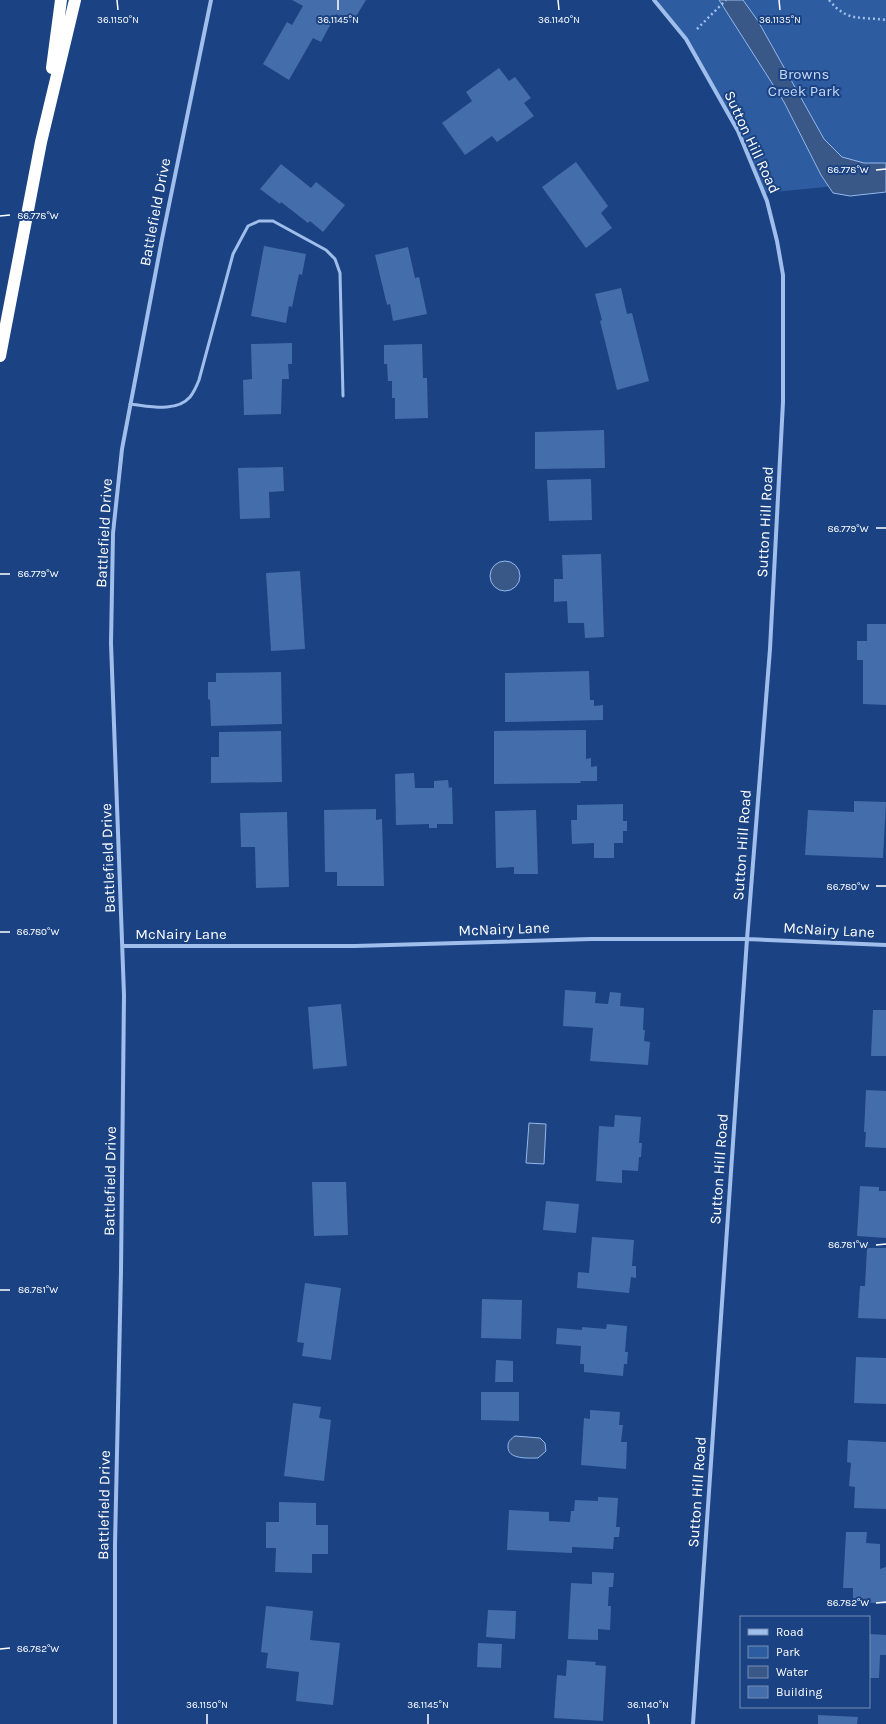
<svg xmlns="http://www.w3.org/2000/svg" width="886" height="1724" font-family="Karla,sans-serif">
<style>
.green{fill:#2e5ca1}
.water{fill:#3a5887;stroke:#93b8ed}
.building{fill:#446dac}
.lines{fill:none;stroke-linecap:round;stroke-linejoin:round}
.path{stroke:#a0beeb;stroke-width:2.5;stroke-dasharray:2 3;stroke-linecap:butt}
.lane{stroke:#a0beeb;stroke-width:3}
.street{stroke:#a0beeb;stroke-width:4}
.highway{stroke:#fff;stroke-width:12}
.ticks{fill:none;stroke:#fff;stroke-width:1.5}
.labels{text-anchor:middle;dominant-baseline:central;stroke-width:4;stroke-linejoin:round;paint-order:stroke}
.park-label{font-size:15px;fill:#c5d9f8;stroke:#1b4383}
.street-label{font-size:15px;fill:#fff;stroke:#1b4383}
.ticks-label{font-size:10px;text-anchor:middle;fill:#fff;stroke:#1b4383;stroke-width:4;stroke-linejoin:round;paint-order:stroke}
</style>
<rect width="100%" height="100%" fill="#1b4383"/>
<!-- green -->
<path class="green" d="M654,0H886V181L764,193L738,131L686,39Z"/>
<!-- water -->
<path class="water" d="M719,0H743L758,21L824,139L842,157L864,163H886V192L850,196L833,193L821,175L784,102Z
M490 576a15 15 0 1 1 30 0a15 15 0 1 1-30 0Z
M529,1123L546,1124L544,1164L526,1163Z
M515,1436L540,1438L545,1443L546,1451L538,1458C529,1458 507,1460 508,1446C508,1441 511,1439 515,1436Z"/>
<!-- building -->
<path class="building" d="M292,0H366L352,23L336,14L321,42L313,38L289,80L263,64L287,22L292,25L303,6Z
M499,68L509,81L515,77L531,98L524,103L534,116L497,142L492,136L465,155L442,123L472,101L466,92Z
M576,162L608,206L601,213L612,228L586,248L542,187Z
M281,164L311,188L316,182L345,205L323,232L310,221L308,223L281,202L280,204L260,189Z
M264,246L306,254L302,275L299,274L292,307L289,306L286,323L251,316Z
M408,247L415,278L419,277L427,314L393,321L390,304L387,305L375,255Z
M621,288L627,314L632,313L649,381L617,390L600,321L602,320L595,294Z
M292,343V364H288L289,379H282L281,414L244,415L243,380L252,379L251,344Z
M422,344L423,378H427L428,418L395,419V398H392V381H388L387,364H384V345Z
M604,430L605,468L535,469V432Z
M283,467L284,491L269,492L270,518L240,519L238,468Z
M591,479L592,520L549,521L547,480Z
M601,554L604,637L585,638L584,623H568L567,601L554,602V579H563L562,555Z
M300,571L305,649L271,651L266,573Z
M867,624H886V705L863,704V660H857V641H867Z
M589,671L590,700H594V706L603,705V720L505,722V673Z
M281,672L282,724L211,726L210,700L208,699V682H216V673Z
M586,730V759L591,758V767L597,766V781H580L581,783L494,784V731Z
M281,731L282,782L211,783V757H219V732Z
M414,773L415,788H434V781L448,780L449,788L452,787L453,824H437V828H429V824L396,825L395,774Z
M854,801L886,802L883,858L805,855L808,810L854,812Z
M623,804V821H627V831H623V843H614V858H594V843L572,844L571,820H577V805Z
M376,809V820L382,819L384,886H337V872H325L324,810Z
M536,810L538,874H514V867L496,868L495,811Z
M287,812L289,887L256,888L255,847H241L240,813Z
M565,990L596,992L595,1003L608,1004L610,992L621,993L620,1006L644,1008L643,1030H645L644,1041L650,1042L648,1065L590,1061L593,1028L563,1026Z
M341,1004L347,1066L313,1069L308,1007Z
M873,1010H886V1056H871Z
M866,1090L886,1091V1148L865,1147L866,1132H864Z
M615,1115L641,1117L639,1143H642L641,1157H639L638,1171L622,1170V1183L596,1181L599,1126L614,1127Z
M312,1182H346L348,1235L314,1236Z
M860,1186L879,1187V1191H886V1238L857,1236Z
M546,1201L579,1204L576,1233L543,1230Z
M592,1237L634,1240L632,1266H636V1278L631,1277L629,1293L577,1288L578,1272L589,1273Z
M867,1248H886V1319L858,1318L860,1286H865Z
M305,1283L341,1288L331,1360L302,1356L304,1343L297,1342Z
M482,1299L522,1300L521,1339L481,1338Z
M607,1324L627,1326L625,1352H628L627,1364H624L623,1376L584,1372V1364H580L581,1346L556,1344L557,1328L582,1330V1327L606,1329Z
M856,1357L886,1358V1404L854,1403Z
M496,1360L513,1361V1382H495Z
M481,1392H519V1421L481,1420Z
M293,1403L321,1407L319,1418L331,1420L324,1481L284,1476Z
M590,1410L620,1412L619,1425H623L621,1442H627L626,1469L581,1465L584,1418L590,1419Z
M848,1440L886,1442V1509L854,1508L855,1487L849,1486L851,1463L847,1462Z
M598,1497L618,1498L616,1527H620L619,1537H614L613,1549L572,1547V1553L507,1550L509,1510L549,1512V1521L570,1522L571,1511H574L575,1500L598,1501Z
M279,1502L316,1503V1525H328V1554H312V1573L275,1572L276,1548H266V1522H279Z
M846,1532H867L866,1543L880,1544V1569L886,1567V1604L853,1601V1588H843Z
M592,1572L614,1573L613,1587H609L608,1606H611L610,1630L598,1629V1640L568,1639L571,1583L592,1584Z
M266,1606L313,1611L310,1640L340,1643L333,1705L296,1701L299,1672L266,1668L268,1653L261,1652Z
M488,1610L516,1611L515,1639L486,1637Z
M869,1634L886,1635V1655H880L879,1678H869Z
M478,1643L502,1644L501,1668L477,1667Z
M567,1660L596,1662L595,1665L606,1666L603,1721L554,1718L557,1675L566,1676Z
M818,1715L858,1717L857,1724H818Z"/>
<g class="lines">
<!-- path -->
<path class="path" d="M829,0C848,23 860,16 886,20
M697,29L726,0"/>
<!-- lane -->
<path class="lane" d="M130,404C149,406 176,413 190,397C194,392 197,385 199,380L233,254L248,226L259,221H273L326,250L335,259L340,273L343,396"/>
<!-- street -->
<path class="street" d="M654,0L686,39L738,131L767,201L777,241L783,275V402L770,649L747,939L693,1724
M123,946H355L591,939H747L886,945
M115,1724V1545L121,1271L124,995L111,643L113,533L122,449L162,239L211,0"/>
<!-- highway -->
<path class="highway" d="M52,68L61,0
M0,356L41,142L75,0"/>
</g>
<!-- ticks -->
<path class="ticks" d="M117,0L118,10M338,0V10M558,0L559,10M779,0L780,10M876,170L886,169M0,216L10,215M876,528H886M0,574H10M876,886H886M0,932H10M876,1245L886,1244M0,1290H10M876,1603L886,1602M0,1649L10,1648M207,1714V1724M428,1714V1724M648,1714L649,1724"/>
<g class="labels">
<!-- park labels -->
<g class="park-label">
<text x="804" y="74">Browns<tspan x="804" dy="17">Creek Park</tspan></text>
</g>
<!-- street labels -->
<g class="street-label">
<text transform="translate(752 142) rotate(65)">Sutton Hill Road</text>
<text transform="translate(155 212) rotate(-79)">Battlefield Drive</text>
<text transform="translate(765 522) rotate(-87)">Sutton Hill Road</text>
<text transform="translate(104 533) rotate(-87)">Battlefield Drive</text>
<text transform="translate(742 845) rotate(-86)">Sutton Hill Road</text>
<text transform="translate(108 858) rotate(-92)">Battlefield Drive</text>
<text transform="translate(504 929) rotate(-2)">McNairy Lane</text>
<text transform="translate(829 930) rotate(3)">McNairy Lane</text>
<text x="181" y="934">McNairy Lane</text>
<text transform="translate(719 1169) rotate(-86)">Sutton Hill Road</text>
<text transform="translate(110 1181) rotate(-89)">Battlefield Drive</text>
<text transform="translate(697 1492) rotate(-86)">Sutton Hill Road</text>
<text transform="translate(104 1505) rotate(-89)">Battlefield Drive</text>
</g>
</g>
<g class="ticks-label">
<text x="118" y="23">36.1150°N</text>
<text x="338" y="23">36.1145°N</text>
<text x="559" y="23">36.1140°N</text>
<text x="780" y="23">36.1135°N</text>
<text x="848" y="173">86.778°W</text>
<text x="38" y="219">86.778°W</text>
<text x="848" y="532">86.779°W</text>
<text x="38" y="577">86.779°W</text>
<text x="848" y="890">86.780°W</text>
<text x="38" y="935">86.780°W</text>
<text x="848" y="1248">86.781°W</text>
<text x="38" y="1293">86.781°W</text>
<text x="848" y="1606">86.782°W</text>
<text x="38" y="1652">86.782°W</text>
<text x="207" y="1708">36.1150°N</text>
<text x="428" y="1708">36.1145°N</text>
<text x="648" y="1708">36.1140°N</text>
</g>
<!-- legend -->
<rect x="740" y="1616" width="130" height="92" fill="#1b4383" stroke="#768eb5"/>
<rect x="748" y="1629" width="20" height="6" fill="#a0beeb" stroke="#768eb5"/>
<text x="776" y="1636" font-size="12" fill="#ffffff">Road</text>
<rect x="748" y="1646" width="20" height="12" fill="#2e5ca1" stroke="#768eb5"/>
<text x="776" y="1656" font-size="12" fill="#ffffff">Park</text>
<rect x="748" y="1666" width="20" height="12" fill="#3a5887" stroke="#768eb5"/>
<text x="776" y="1676" font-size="12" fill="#ffffff">Water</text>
<rect x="748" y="1686" width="20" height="12" fill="#446dac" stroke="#768eb5"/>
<text x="776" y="1696" font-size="12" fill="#ffffff">Building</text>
</svg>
